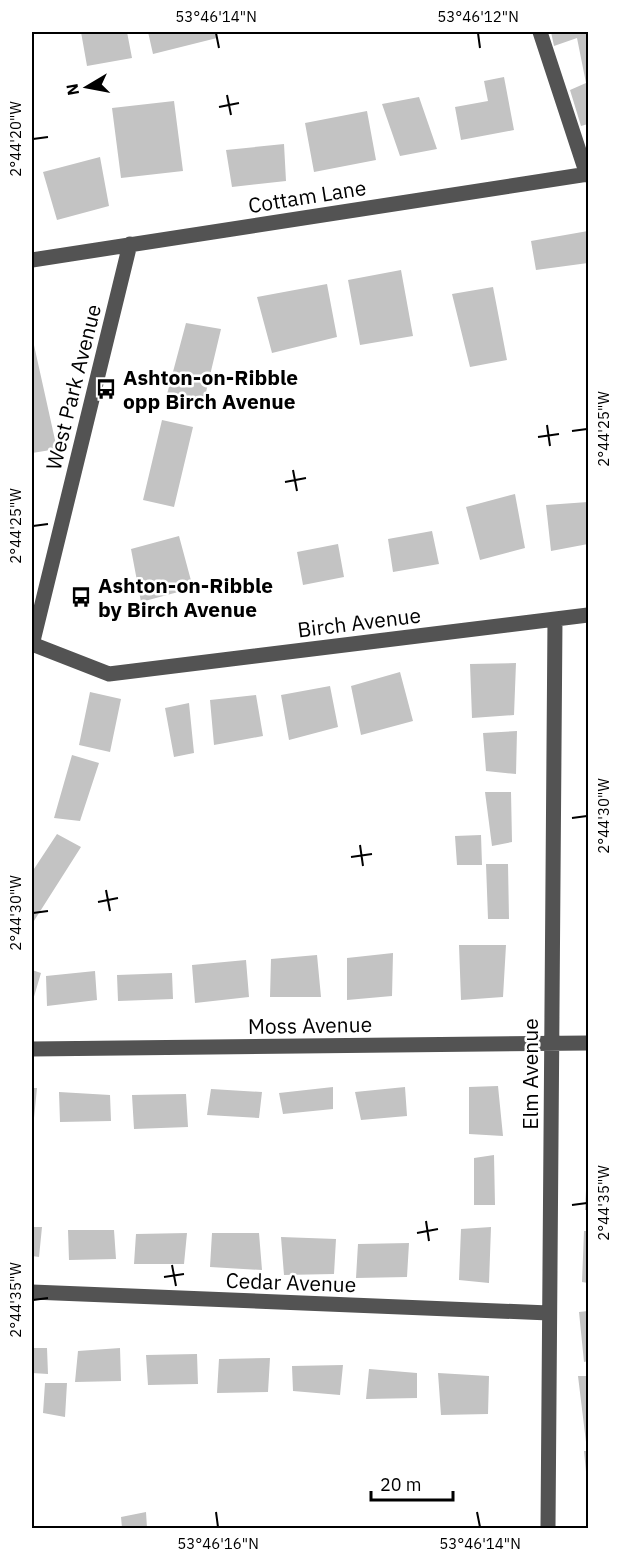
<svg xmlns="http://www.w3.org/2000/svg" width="620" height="1560" font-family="'IBM Plex Sans',sans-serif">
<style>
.building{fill:#c3c3c3}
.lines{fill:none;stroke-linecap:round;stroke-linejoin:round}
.minor{stroke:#535353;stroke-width:15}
.ticks{fill:none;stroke:#000;stroke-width:2}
.labels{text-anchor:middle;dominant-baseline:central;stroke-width:5;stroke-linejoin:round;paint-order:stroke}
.street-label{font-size:21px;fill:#000;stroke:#fff}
.poi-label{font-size:21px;font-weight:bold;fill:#000;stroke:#fff;text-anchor:start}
.neatline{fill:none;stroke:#000;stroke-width:2}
.ticks-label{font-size:15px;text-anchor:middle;fill:#000}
</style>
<rect width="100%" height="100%" fill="#fff"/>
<!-- building -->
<path class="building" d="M81,32H127L132,58L87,66Z
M148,32H216L217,38L153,54Z
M551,32H588V124L581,126L570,90L586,83L577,38L554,46Z
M504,77L514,130L461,140L455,107L488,101L484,81Z
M419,97L437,149L400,156L382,104Z
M174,101L183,171L121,178L112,108Z
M367,111L376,160L314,172L305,123Z
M284,144L286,181L232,187L226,150Z
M100,157L109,206L57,220L43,172Z
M588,231V263L536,270L531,241Z
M401,270L413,336L360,345L348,280Z
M327,284L337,337L272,353L257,297Z
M493,287L507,360L470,367L452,294Z
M186,323L221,329L202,409L166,398Z
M32,336L57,449L32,453Z
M162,420L193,427L174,507L143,500Z
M515,494L525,548L480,560L466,507Z
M588,502V544L551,551L546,505Z
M432,531L439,564L393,572L388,539Z
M179,536L193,588L141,602L131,549Z
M338,544L344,577L303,585L297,552Z
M516,663L514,715L472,718L470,664Z
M400,672L413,721L361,735L351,686Z
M330,686L338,727L289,740L281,695Z
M90,692L121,699L110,752L79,745Z
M256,695L263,736L214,745L210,700Z
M189,703L194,753L174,757L165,708Z
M517,731L516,774L486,771L483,733Z
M72,755L99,763L80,821L54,818Z
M485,792H511L512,842L492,846Z
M57,834L81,847L32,924V872Z
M481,835L482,865H457L455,836Z
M486,864H508L509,919H488Z
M459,945H506L503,997L461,1000Z
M393,953L392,996L347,1000V958Z
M317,955L321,997H270L271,959Z
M246,960L249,997L195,1003L192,965Z
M32,970L41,973L33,1000L32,999Z
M95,971L97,1000L47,1006L46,976Z
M172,973L173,999L118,1001L117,975Z
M498,1086L503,1136L469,1134V1087Z
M333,1087V1109L283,1114L279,1093Z
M405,1087L407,1116L361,1120L355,1092Z
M32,1088H37L34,1118H32Z
M211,1089L262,1092L259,1118L207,1115Z
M59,1092L110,1095L111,1121L60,1122Z
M186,1094L188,1127L134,1129L132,1095Z
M494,1155L495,1205H474V1158Z
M587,1171H588V1210H585Z
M32,1227H42L39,1257L32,1256Z
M491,1227L489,1283L459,1280L461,1229Z
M68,1230H114L116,1259L69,1260Z
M584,1231H588V1283L582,1282Z
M187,1233L184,1264H134L136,1234Z
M212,1233H259L262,1270L210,1267Z
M281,1237L336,1239L334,1274L284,1275Z
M409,1243L407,1277L356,1278L358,1244Z
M588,1311V1361L584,1362L579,1312Z
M32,1348H47L48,1374L32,1373Z
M120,1348L121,1381L75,1382L78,1351Z
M197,1354L198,1384L148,1385L146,1355Z
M270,1358L268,1392L217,1393L219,1359Z
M343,1365L340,1395L293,1391L292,1366Z
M369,1369L417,1373V1398L366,1399Z
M438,1373L489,1376L488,1414L441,1415Z
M578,1376H588V1442H586Z
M45,1383H67L65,1417L43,1413Z
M584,1451H588V1482H587Z
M146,1512L147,1528H122L121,1517Z"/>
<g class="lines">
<!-- minor -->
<path class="minor" d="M540,32L587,175
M32,260L588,174
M32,644L109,674L588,615
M32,645L130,244
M32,1049L588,1043
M32,1292L549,1313
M548,1528L555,619"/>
</g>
<!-- ticks -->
<path class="ticks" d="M216,33L219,48M478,33L480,48M227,95L231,115M219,107L239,103M33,139L48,137M547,425L550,446M572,431L587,429M538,437L559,434M293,470L297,491M285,482L306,478M33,526L48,524M572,818L587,816M360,845L363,866M351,857L372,854M106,890L110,911M98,902L118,898M33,913L48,911M572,1205L587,1203M426,1221L429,1241M417,1233L438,1229M172,1265L176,1286M164,1277L184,1274M33,1300L48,1298M216,1512L218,1527M477,1512L480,1527"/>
<!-- icons -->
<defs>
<g id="bus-bare" transform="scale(1.62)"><path d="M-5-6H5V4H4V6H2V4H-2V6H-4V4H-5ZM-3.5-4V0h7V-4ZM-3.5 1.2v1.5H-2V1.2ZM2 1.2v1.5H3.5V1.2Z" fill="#000" stroke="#fff" stroke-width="2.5" paint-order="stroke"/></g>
</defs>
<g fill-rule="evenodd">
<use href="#bus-bare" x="106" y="389"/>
<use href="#bus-bare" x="81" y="597"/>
</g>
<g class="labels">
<!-- street labels -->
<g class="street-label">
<text transform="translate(307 196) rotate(-9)">Cottam Lane</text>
<text transform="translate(73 387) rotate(-76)">West Park Avenue</text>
<text transform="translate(359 622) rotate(-7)">Birch Avenue</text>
<text transform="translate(310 1025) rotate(-1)">Moss Avenue</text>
<text transform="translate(530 1074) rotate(-90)">Elm Avenue</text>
<text transform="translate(291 1282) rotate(2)">Cedar Avenue</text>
</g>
<!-- poi labels -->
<g class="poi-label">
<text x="123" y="377">Ashton-on-Ribble<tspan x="123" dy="24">opp Birch Avenue</tspan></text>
<text x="98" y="585">Ashton-on-Ribble<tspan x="98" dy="24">by Birch Avenue</tspan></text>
</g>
</g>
<!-- border -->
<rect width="620" height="1560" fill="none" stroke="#ffffff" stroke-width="66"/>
<!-- north arrow -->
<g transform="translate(87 87) rotate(260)" stroke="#ffffff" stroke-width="4.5" paint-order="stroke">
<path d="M0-4.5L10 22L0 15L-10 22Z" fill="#000000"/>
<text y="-9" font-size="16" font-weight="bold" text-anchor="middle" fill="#000000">N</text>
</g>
<!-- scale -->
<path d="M371 1491v9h82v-9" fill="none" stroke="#000000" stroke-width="3"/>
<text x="380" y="1491" font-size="18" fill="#000000" stroke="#ffffff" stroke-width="4.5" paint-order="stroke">20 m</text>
<rect x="33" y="33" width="554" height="1494" class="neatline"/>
<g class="ticks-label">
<text x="216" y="22">53°46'14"N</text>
<text x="478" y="22">53°46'12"N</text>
<text transform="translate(16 139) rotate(-90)" y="5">2°44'20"W</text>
<text transform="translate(604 429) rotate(-90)" y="5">2°44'25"W</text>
<text transform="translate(16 526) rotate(-90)" y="5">2°44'25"W</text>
<text transform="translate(604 816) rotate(-90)" y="5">2°44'30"W</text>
<text transform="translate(16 913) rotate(-90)" y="5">2°44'30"W</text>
<text transform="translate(604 1203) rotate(-90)" y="5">2°44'35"W</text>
<text transform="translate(16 1300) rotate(-90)" y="5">2°44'35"W</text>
<text x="218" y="1549">53°46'16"N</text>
<text x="480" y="1549">53°46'14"N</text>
</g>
</svg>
